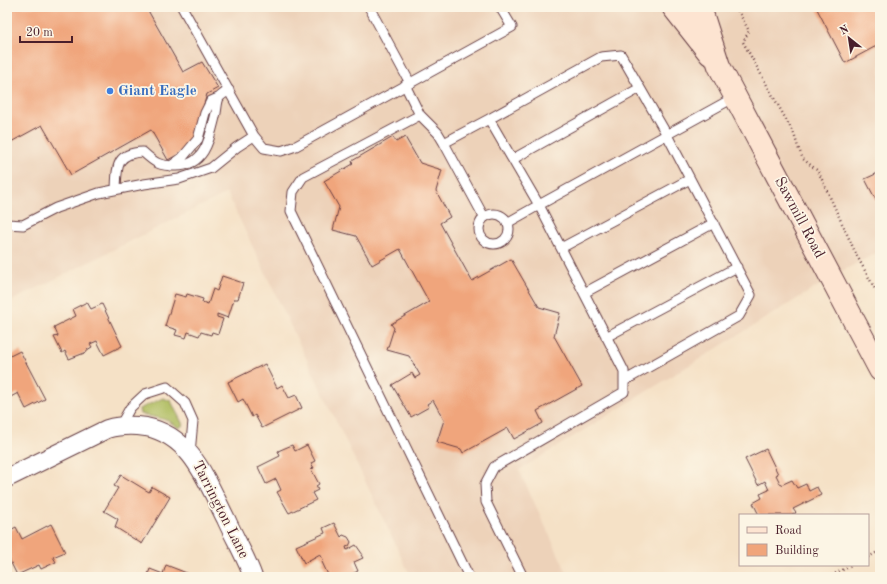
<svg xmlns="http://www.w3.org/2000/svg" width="887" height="584" font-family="'Old Standard TT',serif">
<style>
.built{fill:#edd2b9}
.green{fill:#aebc5e;stroke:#7c6e44}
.building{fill:#f0a57b}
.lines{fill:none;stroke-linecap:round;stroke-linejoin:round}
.service-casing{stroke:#643c42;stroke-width:11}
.minor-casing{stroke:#643c42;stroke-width:20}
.secondary-casing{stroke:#643c42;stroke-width:24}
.path{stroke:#643c42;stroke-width:2.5;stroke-dasharray:1 3;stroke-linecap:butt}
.service{stroke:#fff;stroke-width:9}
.minor{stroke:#fff;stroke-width:18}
.secondary{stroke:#fde4d1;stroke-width:22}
.shop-dot{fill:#3f7fe0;stroke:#fcf5e5;stroke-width:1.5}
.labels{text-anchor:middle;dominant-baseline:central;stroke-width:3.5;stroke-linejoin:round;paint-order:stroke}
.shop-label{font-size:15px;font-weight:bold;fill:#366cbe;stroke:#fcf5e5;text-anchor:start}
.street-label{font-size:15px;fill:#4a1f2b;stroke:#fcf5e5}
</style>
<rect width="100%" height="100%" fill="#fcf5e5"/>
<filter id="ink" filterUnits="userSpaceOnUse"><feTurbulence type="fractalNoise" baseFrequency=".025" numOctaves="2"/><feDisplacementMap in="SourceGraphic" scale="8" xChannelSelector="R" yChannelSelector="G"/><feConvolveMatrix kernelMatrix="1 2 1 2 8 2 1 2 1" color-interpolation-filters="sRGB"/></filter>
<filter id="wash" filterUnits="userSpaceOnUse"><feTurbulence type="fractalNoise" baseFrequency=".012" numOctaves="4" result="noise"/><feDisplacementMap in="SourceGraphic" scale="16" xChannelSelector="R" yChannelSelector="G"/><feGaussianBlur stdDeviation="0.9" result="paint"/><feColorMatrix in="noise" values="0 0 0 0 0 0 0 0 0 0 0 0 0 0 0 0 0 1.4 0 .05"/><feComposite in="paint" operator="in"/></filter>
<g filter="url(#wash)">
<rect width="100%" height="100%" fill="#f5e1c6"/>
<!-- built -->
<path class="built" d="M7,7H880V251L844,270L519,470L569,577H411L227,193L7,303Z"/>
<!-- green -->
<path class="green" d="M163,398L171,401L183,425L179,428L167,420L140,414L139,409Z"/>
<g id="blocks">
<!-- building -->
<path class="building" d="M7,7H146L183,72L202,62L218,88L207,94L191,147L168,160L151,130L71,175L42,125L9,143L7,140Z
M821,7H880V44L845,63L817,9Z
M393,137L396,142L405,137L420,163L442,170L436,191L450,217L440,223L472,281L511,259L539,307L560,313L554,336L582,386L537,411L543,423L514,439L508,428L463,453L461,449L437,442L444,420L433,400L427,404L429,407L411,417L392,385L412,373L415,378L420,375L409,356L387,350L394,328L391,324L429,302L400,249L372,265L356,236L333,230L339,207L324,181L353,164L352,161Z
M880,172V208L865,179Z
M222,276L243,283L238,299H234L228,318L217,314V317L223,319L218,334L212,332L211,335L201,332L199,336L188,332L186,338L175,335L177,330L165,326L175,294L186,297L187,294L203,299L202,302L208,304L213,289L217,291Z
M87,302L91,309L102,304L122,346L104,355L97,341L90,344L92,347L87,350V352L69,359L65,351L62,353L54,337L58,336L54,327L76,316L73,309Z
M20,351L45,399L26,409L18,393L7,399V360L9,359L8,357Z
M265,364L277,388L282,385L289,398L296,395L302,408L262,428L255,415L252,417L243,399L238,402L228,382Z
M292,445L295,451L307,445L315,461L311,463L314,468L311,469L319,484L316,486L318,490L312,493L316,500L289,513L277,492L281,490L276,479L266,484L258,467L280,456L278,451Z
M766,449L778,474L776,475L781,485L792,480L797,488L806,484L809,491L817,487L821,495L793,509L796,513L792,515H759L753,503L762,498L760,494L769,490L765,481L758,485L745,459Z
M121,475L149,492L152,487L170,497L142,544L115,527L118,519L104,511L118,488L114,486Z
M334,523L341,537L343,535L348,537L351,542L349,546L346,547L347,550L356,545L363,555H361L363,558L354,562L358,571L346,577H329L322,562L324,561L320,554L304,563L296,546L325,533L323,528Z
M51,524L65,552L53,557L56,562L41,569L39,565L17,575L7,555V532L16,527L22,539Z
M166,565L197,577H147L150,569L163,574Z"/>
</g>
</g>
<g filter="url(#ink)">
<use href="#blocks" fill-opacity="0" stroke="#643c42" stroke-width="1"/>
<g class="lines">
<!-- service casing -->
<g class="service-casing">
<path id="service" d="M369,7L410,83
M405,85L420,115L438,133L444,143L489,119L539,205L735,97
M420,115L303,177L293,192L291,211L469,577
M489,119L601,57L621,55L667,135L751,295L739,316L624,381
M254,136L264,148L281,151L296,146L512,27L500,7
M444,143L484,217
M513,159L640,88
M171,166L182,158L198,139L205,113L211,101L220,97
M116,189C117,166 116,153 143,152C155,163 159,166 176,166C206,166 210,137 216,113C217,108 217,102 219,98C221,95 226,92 229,90
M479 229a15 15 0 1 1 30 0a15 15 0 1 1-30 0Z
M507,223L539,205L624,371V392L494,467L485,484L486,502L523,577
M7,224L23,225L56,208L99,193L144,184L179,179L211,168L237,147L254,136L182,7
M561,248L690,179
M584,293L714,223
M606,337L737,267
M120,426L130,408L145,394L167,387L185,403L193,421L190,453"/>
</g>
<!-- minor casing -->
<g class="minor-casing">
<path id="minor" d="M7,478L107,429C120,425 132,425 146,427C192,436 207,482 226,519C234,537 247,559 253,577"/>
</g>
<!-- secondary casing -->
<g class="secondary-casing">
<path id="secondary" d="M673,7L710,54
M700,7L719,66L880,370"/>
</g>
<!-- path -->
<path class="path" d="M530,7L532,10L537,7
M736,7L749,31L743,42L794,134L798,147L803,159L818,171L857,256L880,298
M868,557L880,551
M828,577L853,565"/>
<!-- service -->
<use href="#service" class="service"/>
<!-- minor -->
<use href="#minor" class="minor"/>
<!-- secondary -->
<use href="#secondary" class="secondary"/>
</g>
</g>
<!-- markers -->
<circle class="shop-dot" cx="110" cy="91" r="4"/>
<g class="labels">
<!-- shop labels -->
<g class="shop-label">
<text x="118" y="91">Giant Eagle</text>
</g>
<!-- street labels -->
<g class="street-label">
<text transform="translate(799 218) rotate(62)">Sawmill Road</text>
<text transform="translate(220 510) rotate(63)">Tarrington Lane</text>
</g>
</g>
<!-- margin -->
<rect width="887" height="584" fill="none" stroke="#fcf5e5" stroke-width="24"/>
<!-- legend -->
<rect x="739" y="514" width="130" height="52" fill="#fcf5e5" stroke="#b59f9b"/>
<rect x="747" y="527" width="20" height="6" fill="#fde4d1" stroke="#b59f9b"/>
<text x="775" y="534" font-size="12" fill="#4a1f2b">Road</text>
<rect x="747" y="544" width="20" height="12" fill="#f0a57b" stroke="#b59f9b"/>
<text x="775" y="554" font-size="12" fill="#4a1f2b">Building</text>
<!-- north arrow -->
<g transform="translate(849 38) rotate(330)" stroke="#fcf5e5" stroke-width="3" paint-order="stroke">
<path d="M0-3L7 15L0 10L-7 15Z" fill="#4a1f2b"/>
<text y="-6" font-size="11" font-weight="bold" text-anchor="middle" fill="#4a1f2b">N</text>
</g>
<!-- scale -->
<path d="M20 36v6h52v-6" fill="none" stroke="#4a1f2b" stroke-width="2"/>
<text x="26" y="36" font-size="12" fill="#4a1f2b" stroke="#fcf5e5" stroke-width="3" paint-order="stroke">20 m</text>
</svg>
